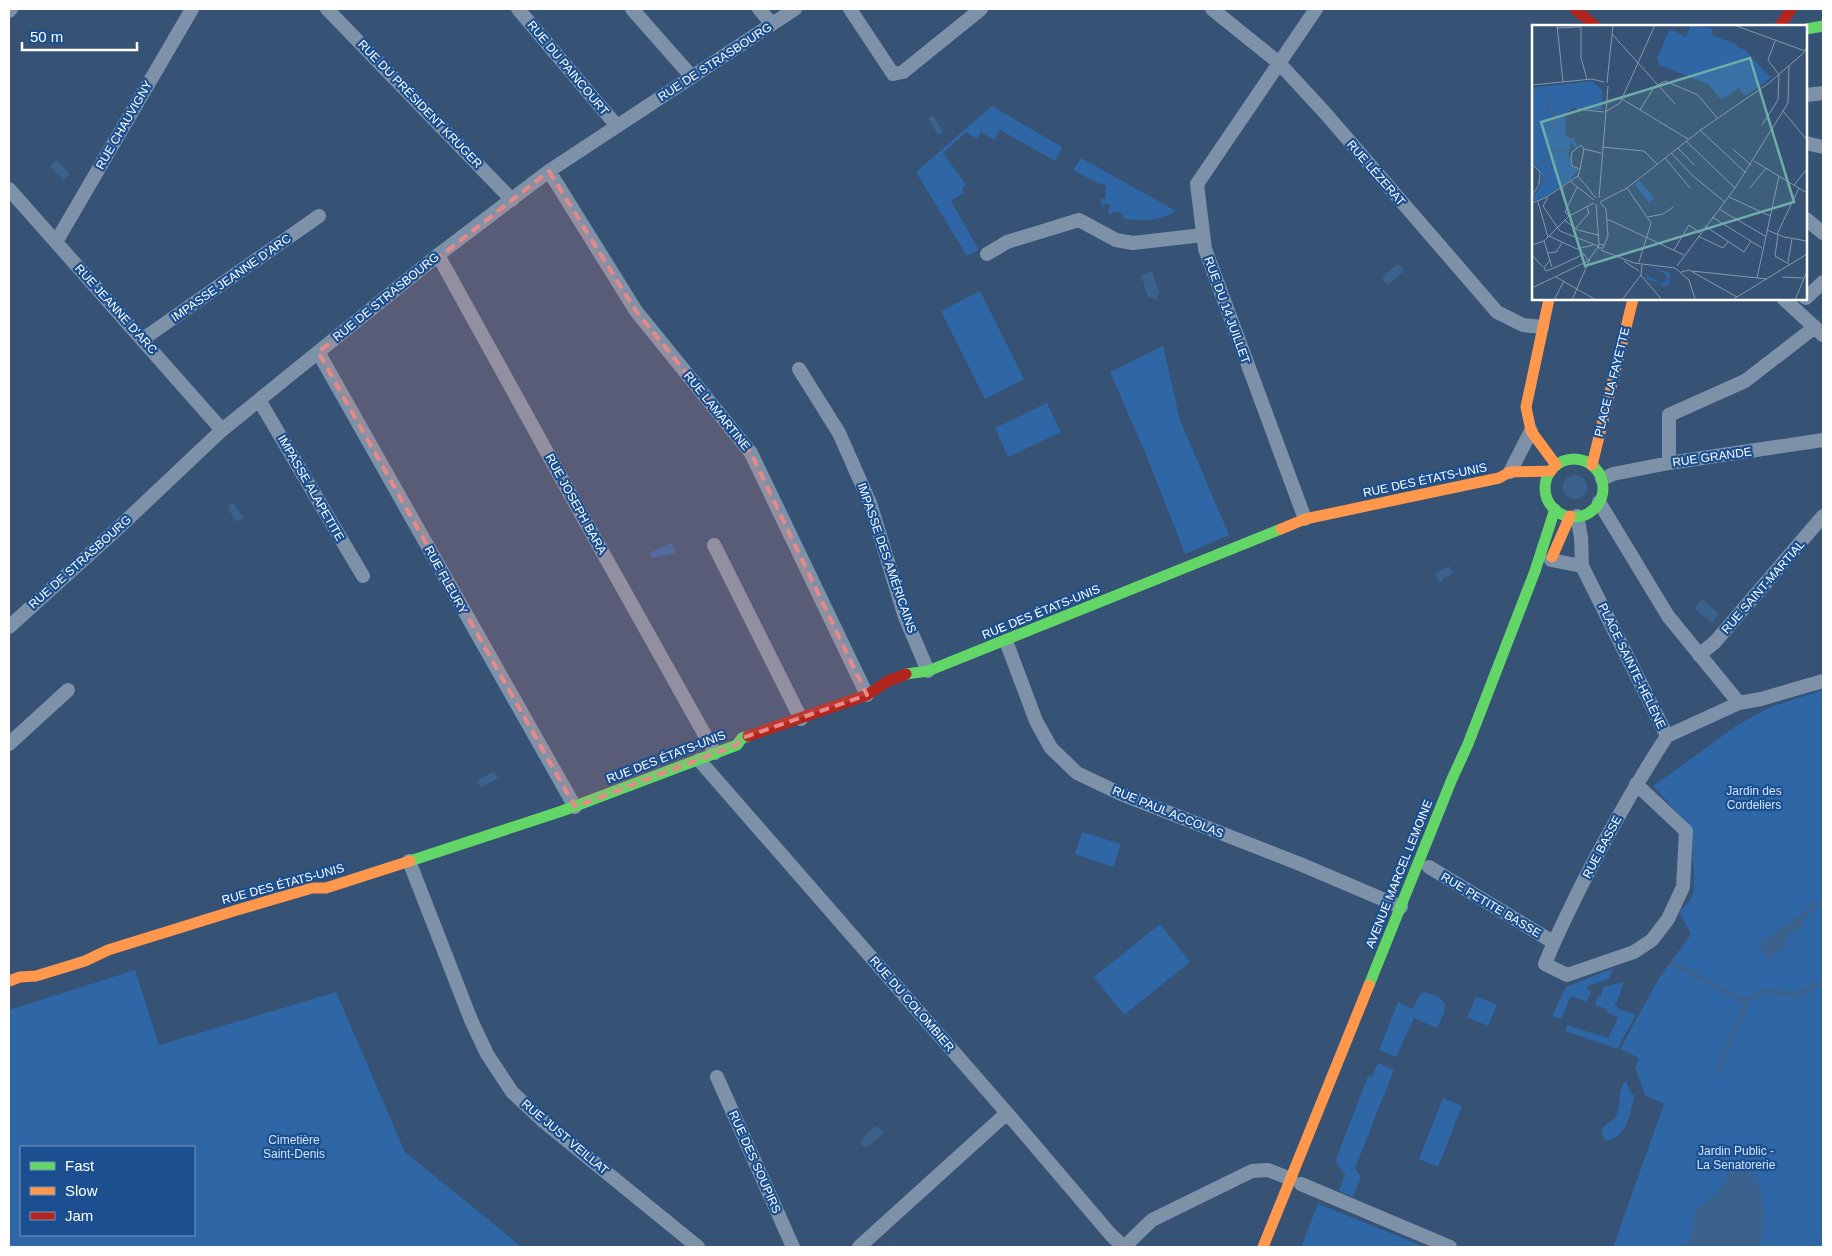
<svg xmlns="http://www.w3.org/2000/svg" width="1832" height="1256" font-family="Helvetica,sans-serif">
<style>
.green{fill:#2f66a5;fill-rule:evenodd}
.water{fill:#3b618d}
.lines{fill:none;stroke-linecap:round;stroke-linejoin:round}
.stream{stroke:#3b618d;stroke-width:4.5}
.street{stroke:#7d92a8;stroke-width:14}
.fast{stroke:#63d668;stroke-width:11}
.slow{stroke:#ff974d;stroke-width:11}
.jam{stroke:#b3261e;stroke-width:11}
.marked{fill:#e88989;fill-opacity:0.2;stroke:#e88989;stroke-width:4;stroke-dasharray:10 6;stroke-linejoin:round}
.labels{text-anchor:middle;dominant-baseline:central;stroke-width:4.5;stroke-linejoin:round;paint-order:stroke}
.street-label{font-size:12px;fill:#fff;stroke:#1b4f8f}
.park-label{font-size:12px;fill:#cfe3fa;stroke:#1b4f8f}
.inset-river{fill:none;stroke:#3b618d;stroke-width:2.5}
.inset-road{fill:none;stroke:#8697ac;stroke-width:1}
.view{fill:#6fada8;fill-opacity:0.15;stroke:#6fada8;stroke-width:2.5}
.inset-edge{fill:none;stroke:#fff;stroke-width:2.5}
</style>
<rect width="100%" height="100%" fill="#365274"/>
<!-- green -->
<path class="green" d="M992,106L1062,147L1055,161L1000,130L994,140L981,132L977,139L966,132L943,153L966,185L962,189L964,193L951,201L979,250L967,256L916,172Z
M1081,158L1176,211C1159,222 1142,220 1123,219V215L1120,212L1114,211L1110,215L1108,213L1110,205L1104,203L1102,210L1101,199H1105L1106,186L1101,183L1099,184L1073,170Z
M980,291L1024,379L985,399L941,311Z
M1163,346L1180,420L1229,535L1185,554L1147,457L1110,372Z
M1047,403L1061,432L1008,457L995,428Z
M671,543L676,553L653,558L650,553Z
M1823,690V1247H1613L1664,1104L1645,1095L1635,1068L1639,1058L1620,1049L1659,978L1691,934L1679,912L1689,902L1694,891L1692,829L1653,786L1736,726L1770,707Z
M1082,832L1121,844L1113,867L1075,854Z
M1160,924L1190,962L1124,1015L1094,977Z
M1613,968L1609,979L1587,986V989L1591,991L1587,1002L1571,996L1561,1019L1552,1016L1566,987Z
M135,970L159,1045L336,992L405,1152L522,1247H9V1010ZM21,1147H194V1235H21Z
M1624,982L1617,1002L1614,1003L1619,1009L1636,1015L1617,1049L1565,1031L1567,1025L1608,1038L1618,1017L1608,1013L1606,1009L1595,1005L1597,997L1601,996L1603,987Z
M1424,992L1438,996L1445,1004L1444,1013L1437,1028L1414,1018L1396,1057L1379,1050L1398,1002L1413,1009L1420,994Z
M1476,996L1497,1005L1488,1026L1467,1017Z
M1378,1063L1394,1070L1355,1168L1361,1177L1353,1197L1339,1191L1345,1174L1335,1162L1368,1076H1372Z
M1626,1081L1631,1093L1634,1095C1632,1110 1625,1143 1604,1140C1596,1123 1612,1126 1617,1114C1621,1103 1618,1087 1626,1081Z
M1443,1098L1462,1106L1438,1167L1419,1159Z
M1318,1204L1331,1209L1425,1247H1301Z"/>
<!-- water -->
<path class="water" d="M933,115L943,132L938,135L928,118Z
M57,160L70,174L63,180L50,166Z
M1397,264L1403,267V272L1388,285L1382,278Z
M1152,271L1160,294L1157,295V299L1155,300L1152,297L1148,298L1141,275Z
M1563 487a12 12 0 1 1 24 0a12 12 0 1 1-24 0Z
M230,503L234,504L244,518L236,522L228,508Z
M1449,566L1453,574L1442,579V582L1438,581L1435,573Z
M1702,599L1719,614L1712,623L1694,608Z
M494,771L498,778L481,788L477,781Z
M1823,897V903L1807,914L1804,923L1786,938L1785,947L1768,959L1758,945Z
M877,1126L883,1131V1134L866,1148L861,1144C861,1137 871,1129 877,1126Z
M1738,1158C1745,1159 1748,1164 1751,1171C1765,1194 1767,1222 1759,1247H1685C1694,1236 1691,1226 1695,1214C1699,1202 1714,1199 1721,1189C1727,1180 1728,1165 1738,1158Z"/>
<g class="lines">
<!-- stream -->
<path class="stream" d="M1672,963L1744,1001L1763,991H1774L1795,996L1823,982
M1717,1072L1745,1007L1744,1001"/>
<!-- street -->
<path class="street" d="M327,9L512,200
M518,9L617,126
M632,9L692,77
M759,9L772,24
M850,9L893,74L903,72L981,9
M1212,9L1279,63L1326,114L1497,312L1523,325L1542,327
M9,11L11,9
M1806,95L1823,93
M1806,143L1823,147
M549,171L636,311L751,453L867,695
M9,189L222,430
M1806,219L1823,233
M56,242L192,9
M987,254L1007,242L1079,220L1116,240L1133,243L1203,235
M438,255L575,503L715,753
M1806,298L1823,282
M1784,299L1823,335
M143,339L319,216
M318,352L575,807
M799,369L839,433L870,503L905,617L928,671
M259,400L363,576
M1669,463V415L1745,381L1815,327
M1510,472L1531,431
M1602,479L1613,474L1669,463L1823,440
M1599,502L1668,616L1739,703
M1577,516L1581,537L1582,566L1667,736
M1305,519L1205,249L1197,184L1316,9
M714,545L801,719
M1551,560L1582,566
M9,627L114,532L222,430L438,255L549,171L795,9
M1006,641L1036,721L1051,748L1077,773L1121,794L1300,864L1401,907
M1699,655L1715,642L1823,516
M1667,736L1739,703L1761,699L1823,681
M9,744L68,690
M699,760L1007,1113L1111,1235L1124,1247
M1636,784L1686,831L1683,887L1668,919L1652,940L1634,952L1567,975L1545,964C1555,938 1568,913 1580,888C1607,835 1635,785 1667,736
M409,861L471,1020L487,1054L512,1092L542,1120L698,1247
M1429,867L1553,942
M717,1077L793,1247
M1301,1184L1450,1247
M859,1247L1007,1113
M1124,1247L1152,1220L1252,1171L1268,1170L1291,1179"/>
<!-- fast -->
<path class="fast" d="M1806,29L1823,26
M1545 488a29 29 0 1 1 58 0a29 29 0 1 1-58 0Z
M906,674L928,671L1281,529
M410,861L562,811L737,745L742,738L748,736
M1369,985L1452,779L1468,744L1535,571L1555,509"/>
<!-- slow -->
<path class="slow" d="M1549,299L1526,407L1531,431L1556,465
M1592,465L1633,299
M1281,529L1305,519L1499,478L1510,472L1551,471
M1552,557L1570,516
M9,981L20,977L36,976L85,961L108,950L237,910L312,888H326L410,861
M1263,1247L1369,985"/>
<!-- jam -->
<path class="jam" d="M1575,9L1595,26
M1780,26L1791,9
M748,736L867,695L888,681L906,674"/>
</g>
<!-- marked area -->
<path class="marked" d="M549,171L636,311L751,453L867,695L742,738L737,745L575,807L318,352Z"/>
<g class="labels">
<!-- street labels -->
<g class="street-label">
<text transform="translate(715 62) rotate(-33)">RUE DE STRASBOURG</text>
<text transform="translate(568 68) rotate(50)">RUE DU PAINCOURT</text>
<text transform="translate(420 104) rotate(46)">RUE DU PRÉSIDENT KRUGER</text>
<text transform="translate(124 125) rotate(-60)">RUE CHAUVIGNY</text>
<text transform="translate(1376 173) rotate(49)">RUE LÉZERAT</text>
<text transform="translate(231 278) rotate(-35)">IMPASSE JEANNE D'ARC</text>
<text transform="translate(386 297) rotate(-39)">RUE DE STRASBOURG</text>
<text transform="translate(116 309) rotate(48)">RUE JEANNE D'ARC</text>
<text transform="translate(1227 310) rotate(70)">RUE DU 14 JUILLET</text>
<text transform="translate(1612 382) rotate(-76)">PLACE LA FAYETTE</text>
<text transform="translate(717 411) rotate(51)">RUE LAMARTINE</text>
<text transform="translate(1712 457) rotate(-8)">RUE GRANDE</text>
<text transform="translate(1425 480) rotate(-12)">RUE DES ÉTATS-UNIS</text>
<text transform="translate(311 488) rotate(60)">IMPASSE ALAPETITE</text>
<text transform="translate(576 504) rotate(61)">RUE JOSEPH BARA</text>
<text transform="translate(887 558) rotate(71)">IMPASSE DES AMÉRICAINS</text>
<text transform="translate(80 562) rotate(-42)">RUE DE STRASBOURG</text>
<text transform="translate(446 580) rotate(61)">RUE FLEURY</text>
<text transform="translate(1763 587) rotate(-49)">RUE SAINT-MARTIAL</text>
<text transform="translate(1041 612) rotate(-22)">RUE DES ÉTATS-UNIS</text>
<text transform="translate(1632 666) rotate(64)">PLACE SAINTE-HÉLÈNE</text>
<text transform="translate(666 757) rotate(-21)">RUE DES ÉTATS-UNIS</text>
<text transform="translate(1168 812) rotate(22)">RUE PAUL ACCOLAS</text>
<text transform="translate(1602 847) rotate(-62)">RUE BASSE</text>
<text transform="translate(1399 874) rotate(-68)">AVENUE MARCEL LEMOINE</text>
<text transform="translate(283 884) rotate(-15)">RUE DES ÉTATS-UNIS</text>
<text transform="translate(1491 905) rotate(31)">RUE PETITE BASSE</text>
<text transform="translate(912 1004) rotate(49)">RUE DU COLOMBIER</text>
<text transform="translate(565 1137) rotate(40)">RUE JUST VEILLAT</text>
<text transform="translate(755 1162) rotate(66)">RUE DES SOUPIRS</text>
</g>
<!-- park labels -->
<g class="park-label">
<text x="1754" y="791">Jardin des<tspan x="1754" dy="14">Cordeliers</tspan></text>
<text x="294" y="1140">Cimetière<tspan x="294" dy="14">Saint-Denis</tspan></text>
<text x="1736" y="1151">Jardin Public -<tspan x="1736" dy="14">La Senatorerie</tspan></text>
</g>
</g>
<!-- overview -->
<g transform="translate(1532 25)">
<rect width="275" height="275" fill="#365274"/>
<path d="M159,0L181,4L179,10L205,19L204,21L213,25L239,53L213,71L207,63L189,75L176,59L127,40L125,33L138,4L154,12ZM60,56L71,66L69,85L42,83L34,88L33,109L38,113L47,114L42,115L45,121L49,115L44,123L39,118L36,129L40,141L46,145L38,155L12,173L2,176L1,171L9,160V147L0,138V63ZM107,155L122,173L117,178L103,159ZM117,240L138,248L137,260L130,262L131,259L116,255L113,249L128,258L136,255L133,249Z" fill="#2f66a5"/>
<path d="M21,86L26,88L23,105L18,98Z" fill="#3b618d"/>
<path class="inset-river" d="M231,0H247M14,95L18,67M6,142L22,126L37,125M5,157H12L21,140"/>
<path class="inset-road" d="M25,0L31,57M49,0V33L55,54M202,0L273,26L275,19M25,3L48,2M80,9L143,79M75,58L81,0M0,60L60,54L72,57M90,74L156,114M45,84L72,87M108,85L122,62L133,56L166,70L185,93M251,86L275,115M73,87L88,78L123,0M230,100L246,75L247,50L236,35L243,16M168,105L214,148M154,116L203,163M70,122L112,126L125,139M146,123L162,140M52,124L69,128M201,124L219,140M139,128L161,151L193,177M133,133L158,163M222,136L275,168M0,139L8,147L7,160L0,170M46,151L48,144L52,124L49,120L40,127L39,134L40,141L48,144M46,151L64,173M39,157L62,175M262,160L275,144M95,163L119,198L107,237M218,163L234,143M16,172L11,181L28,206L66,221M197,172L238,191M67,173L76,61M6,177L16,212M68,177L95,163L170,104L237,58L275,25M0,178L13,173L46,151M68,178L74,184L76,211L71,223H66L67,219L72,220M64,179L67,219M187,184L233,211M37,191L33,187L45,162M116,192L131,189L141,182M180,192L230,223M75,194L152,230M32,195L46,205L66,210M173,201L212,227L219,216M44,203L57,188L55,182M235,205L252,212L275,216M245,209L267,163M246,210L243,231L257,239M17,211L45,224L61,220M166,211L191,223L196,217M12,216L20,242M0,220L12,216L37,191L62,178M69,225L102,238L143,243L157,255L163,274M142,225L157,200L168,208M16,228L24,227L30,218M0,230L11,242M18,235L12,243L14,246L22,243M92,236L107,246M256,237L260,214M110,240L109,250L130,275M145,241L203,163L256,78L257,41M22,243L52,229L56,235M160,246L235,254M149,247L157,245L205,272M24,252L64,275M250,252L271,253M225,253L247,151M0,263L56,236L66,222M22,275L32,256M40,275L58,234M90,275L109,250M200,275L275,229M263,275L275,246"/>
<path class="view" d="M218,33L262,177L53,241L9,97Z"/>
<rect width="275" height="275" class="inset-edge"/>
</g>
<!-- border -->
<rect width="1832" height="1256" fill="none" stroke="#ffffff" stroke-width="20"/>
<!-- legend -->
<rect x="20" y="1146" width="175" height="90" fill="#1b4f8f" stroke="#7695bc"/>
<rect x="30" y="1162" width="25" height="8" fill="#63d668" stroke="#7695bc"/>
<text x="65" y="1171" font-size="15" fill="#ffffff">Fast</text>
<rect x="30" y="1187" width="25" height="8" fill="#ff974d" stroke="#7695bc"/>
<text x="65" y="1196" font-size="15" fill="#ffffff">Slow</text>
<rect x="30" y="1212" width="25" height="8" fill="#b3261e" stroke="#7695bc"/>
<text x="65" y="1221" font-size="15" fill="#ffffff">Jam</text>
<!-- scale -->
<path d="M22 42v8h115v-8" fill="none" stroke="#ffffff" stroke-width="2.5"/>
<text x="30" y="42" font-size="15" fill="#ffffff" stroke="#1b4f8f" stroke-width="4" paint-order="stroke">50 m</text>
</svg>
